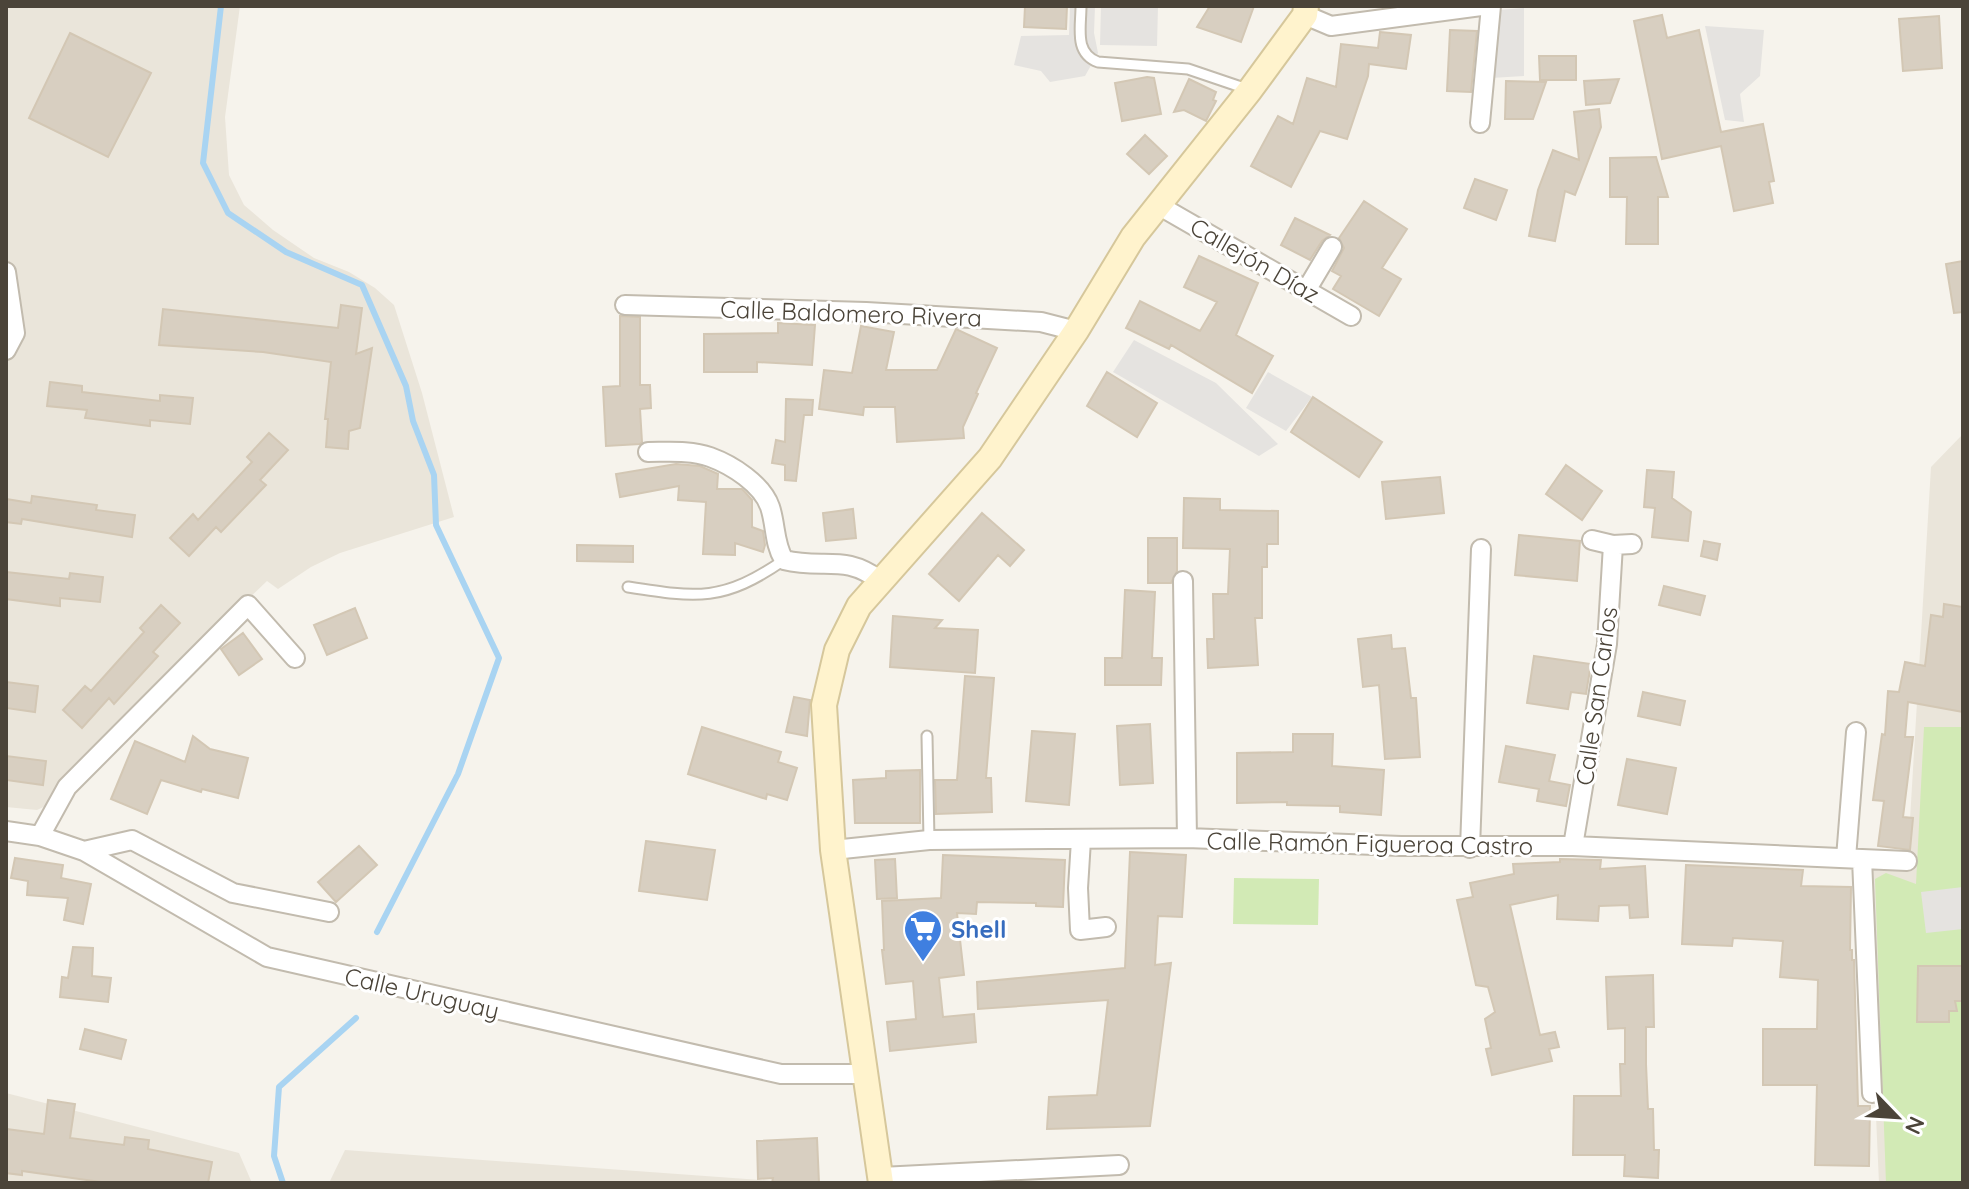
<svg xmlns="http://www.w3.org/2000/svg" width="1969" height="1189" font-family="Quicksand,sans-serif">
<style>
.residential{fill:#eae5da}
.green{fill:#d2eab5}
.parking{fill:#e5e3e0}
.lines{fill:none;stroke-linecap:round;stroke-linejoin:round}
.stream{stroke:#a9d4f2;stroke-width:6}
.building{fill:#d8cfc1;stroke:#d3c7b4;stroke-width:2}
.lane-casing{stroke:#c2bbae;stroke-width:13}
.street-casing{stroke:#c2bbae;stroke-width:22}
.secondary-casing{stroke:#d6c79b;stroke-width:28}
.lane{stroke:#fff;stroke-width:9}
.street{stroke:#fff;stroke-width:18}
.secondary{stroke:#fff3cd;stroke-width:24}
.labels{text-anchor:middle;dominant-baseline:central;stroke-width:6;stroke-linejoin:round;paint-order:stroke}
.street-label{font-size:24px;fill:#4b4439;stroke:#fff}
.shop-label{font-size:24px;font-weight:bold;fill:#366cbe;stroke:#fff;text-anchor:start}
</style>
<rect width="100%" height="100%" fill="#f6f3ec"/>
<!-- residential -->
<path class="residential" d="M6,6H240L225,117L229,175L244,205L273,230L314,258L349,272L375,288L394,305L422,393L454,517L340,553L311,567L278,589L267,581L182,663L48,805L37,810L6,807Z
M1963,434V1183H1879L1865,871L1907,870L1931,467Z
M6,1093L239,1153L252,1183H6Z
M345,1150L803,1183H329Z"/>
<!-- green -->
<path class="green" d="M1924,727H1963V1183H1886L1875,879L1886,873L1916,884Z
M1234,878L1319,879L1318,925L1233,924Z"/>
<!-- parking -->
<path class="parking" d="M1070,6H1095L1094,33L1098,53L1085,76L1050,82L1041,71L1014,65L1021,36L1069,35Z
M1101,6H1158L1157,46L1100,45Z
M1524,8V76L1491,78L1498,10Z
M1705,26L1764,30L1760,76L1740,94L1744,122L1725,120Z
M1134,340L1216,383L1278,444L1259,456L1113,372Z
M1268,372L1312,397L1286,431L1246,408Z
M1963,887V929L1926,933L1921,892Z"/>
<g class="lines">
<!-- stream -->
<path class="stream" d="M221,6L203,163L228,213L286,252L362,285L406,386L413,421L434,475L436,525L499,658L458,774L377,932
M283,1183L274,1156L279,1087L356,1018"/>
</g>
<!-- building -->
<path class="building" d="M1025,6H1067L1066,29L1024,27Z
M1210,6H1254L1241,42L1197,27Z
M1662,15L1667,38L1699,30L1721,132L1763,124L1774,181L1769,182L1773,203L1734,211L1721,146L1662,159L1634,21Z
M1939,16L1942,68L1903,71L1899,19Z
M1450,30L1477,31L1471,92L1447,91Z
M1380,32L1411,35L1406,69L1369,64L1368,76L1347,139L1320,131L1291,187L1251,166L1278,116L1293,124L1307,78L1336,87L1341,44L1378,48Z
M70,33L151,73L108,157L29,118Z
M1539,56H1576V80H1540Z
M1147,77L1154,78L1161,114L1122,121L1115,83Z
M1189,79L1216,92L1213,100L1216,101L1206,121L1184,110L1174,112Z
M1619,79L1610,103L1586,105L1584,81Z
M1506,81L1546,82L1533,119H1505Z
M1599,109L1601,127L1575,195L1565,191L1555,241L1529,236L1538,190L1553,150L1579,160L1574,112Z
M1145,135L1167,156L1149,174L1127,154Z
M1656,157L1668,197H1658V244H1626L1627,197H1610V158Z
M1475,179L1507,190L1496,220L1464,208Z
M1364,201L1407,229L1382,268L1401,279L1379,316L1333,289L1341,276L1332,271L1344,248L1339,238Z
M1295,218L1330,235L1322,241L1310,260L1281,245Z
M1199,256L1258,283L1236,335L1273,356L1252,393L1171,345L1169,349L1126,328L1140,301L1200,331L1217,302L1184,287Z
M1963,261V312L1954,313L1946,264Z
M341,305L362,308L356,354L372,348L360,428L349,431L348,449L326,447L328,419H325L331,362L263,352L159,345L163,309L338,328Z
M620,316L640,317V385H650L651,408L640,409L642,442L640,444L606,446L603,387L620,386Z
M778,323L815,325L812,365L757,362V372H704V334L778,333Z
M861,326L894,332L886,370H937L956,329L997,348L976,393L978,394L963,427L964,438L897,442L895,407H864L863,415L819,409L824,370L852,373Z
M1107,372L1157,403L1137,437L1087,406Z
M50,382L82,386V392L160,401V395L193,398L190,424L150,420V426L85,418L87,410L47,406Z
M1313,397L1382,442L1359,477L1291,432Z
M786,399L813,400L812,415H804L796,481L785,480V465L772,463L776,440L785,442Z
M269,433L288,450L260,480L266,485L221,532L216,527L189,556L170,538L193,514L198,520L252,462L247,457Z
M676,464L700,466L718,474L717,489H742L745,492L752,500V527L763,531L765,545L763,552L735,543V555L703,554L706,502L678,500L679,486L620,497L616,474Z
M1566,465L1602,491L1582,520L1546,494Z
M1647,470L1674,472L1672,498L1691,512L1688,541L1652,537L1655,508L1644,507Z
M1440,477L1444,513L1386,519L1382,482Z
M32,496L97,505L96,510L135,515L132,537L22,519L21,524L6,522V499L31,503Z
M1184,498L1220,499V510L1278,511V544H1267V567H1262V618H1255L1258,665L1208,668L1207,639H1214L1213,594H1228L1230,549L1183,548Z
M853,509L856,538L826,541L823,513Z
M982,513L1024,550L1010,566L998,555L959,601L929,574Z
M1519,535L1580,541L1577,581L1515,575Z
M1148,538H1177V571L1171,583H1148Z
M1704,541L1720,544L1717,560L1701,556Z
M577,545L633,546V562L577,561Z
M6,572L69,579L70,573L103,577L100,602L60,598V606L6,599Z
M1664,586L1705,596L1700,615L1659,605Z
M1125,590L1155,592L1152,658H1162L1161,685H1105V658H1122Z
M1944,604L1963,607V712L1908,702L1905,737H1913L1903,817L1913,818L1910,850L1878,846L1884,801L1873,800L1882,734L1885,735L1888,691L1899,692L1905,662L1925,666L1931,615L1943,617Z
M161,605L180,623L153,652L158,656L114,704L109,698L82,728L63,710L85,686L91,691L144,632L140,628Z
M355,608L367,638L327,655L314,625Z
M893,616L942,620L935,628L978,630L975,673L890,667Z
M243,633L262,659L239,675L221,649Z
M1391,635L1392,649L1405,648L1411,698H1416L1420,757L1385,759L1379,685L1363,687L1358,639Z
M1534,656L1591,664L1586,694L1571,692L1568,709L1527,703Z
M965,676L994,678L986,778H991L992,812L936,814L935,780H957Z
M6,682L38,686L35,712L6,708Z
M1643,692L1685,701L1680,725L1638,716Z
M794,697L810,700L807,736L786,732Z
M1150,724L1153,783L1120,785L1117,726Z
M702,727L781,752L778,762L797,768L787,800L767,794L766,799L688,774Z
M1032,731L1075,734L1069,805L1026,801Z
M1293,734H1333L1332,766L1384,770L1381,815L1340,812V806L1287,805V802L1237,803V753L1293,752Z
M193,736L210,749L248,758L238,798L202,789L201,792L161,780L147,814L111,799L135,741L185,762Z
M1506,746L1555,755L1549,781L1570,785L1566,806L1537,801L1539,789L1499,782Z
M6,756L46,761L43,785L6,780Z
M1627,759L1676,768L1667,814L1618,805Z
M920,770V823H855L853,780L886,778V771Z
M646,841L715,850L707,900L639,891Z
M359,846L377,865L336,902L318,882Z
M1130,852L1186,855L1182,917L1158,916L1155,965L1171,963L1150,1126L1047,1129L1049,1097L1097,1095L1108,1000L978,1009L977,982L1125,968Z
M943,855L1065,860L1063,907L1036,906V903L977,902L976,914L957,913L964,975L939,978L943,1017L974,1014L976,1042L890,1051L887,1022L916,1019L913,981L886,984L882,950H884L882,901L941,898Z
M15,858L63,865L61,878L91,884L83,924L64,920L68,898L27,895L28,881L11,878Z
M895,859L897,898L877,899L875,860Z
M1560,859L1601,860L1600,869L1645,866L1648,917L1630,918L1629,905L1599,906L1598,921L1557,919L1558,895L1510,905L1540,1035L1555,1032L1559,1047L1549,1049L1552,1061L1492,1075L1486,1049L1491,1048L1485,1019L1495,1012L1488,987L1476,985L1457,900L1473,897L1470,883L1514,874L1513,864L1560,862Z
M1686,865L1803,870L1801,886L1851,887L1850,950H1852V960H1854L1858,1106H1870L1869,1166L1815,1165L1817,1085H1763V1029H1817L1818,980L1780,977L1783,941L1733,938L1732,946L1682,944Z
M73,947L93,948L92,976L111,978L108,1002L60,997L62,977L68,978Z
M1918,966H1963V1001H1955L1957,1011H1949V1022H1917Z
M1653,975L1654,1027H1646V1064L1648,1109H1653L1654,1150H1659L1658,1178L1624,1176L1625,1155H1573L1574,1096H1621L1620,1064H1625V1028L1608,1029L1606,977Z
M85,1029L126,1040L121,1059L80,1049Z
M48,1100L75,1104L70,1138L124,1145L125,1137L149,1140L148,1149L212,1162L208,1183H108L22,1171V1175L6,1173V1129L44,1134Z
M817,1138L819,1183H772L773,1178L758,1179L757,1141Z"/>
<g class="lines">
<!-- lane casing -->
<g class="lane-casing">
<path id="lane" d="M1081,6C1081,28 1074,53 1098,62L1188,69L1247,89
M628,587C698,598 723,602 784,560
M927,736L929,840"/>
</g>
<!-- street casing -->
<g class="street-casing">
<path id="street" d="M1305,15L1331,26L1481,6
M1480,123L1491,6
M1158,205L1351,316
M6,272L15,333L6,350
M1307,289L1332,247
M625,305L866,312L1041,322L1076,331
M648,452C668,452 691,450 710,457C732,465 762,484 770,507C776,525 774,544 784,560C825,570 843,553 881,581
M1592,540L1613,545L1632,544
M1183,581L1187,838
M6,831L40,836L84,851L267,957L781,1074H864
M40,836L67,787L248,605L295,658
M1081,840L1078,888L1080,930L1106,927
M1573,846L1607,644L1613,545
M1470,848L1481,549
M833,850L929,840L1187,838L1401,846H1573L1907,861
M84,851L132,840L233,893L329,912
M1846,858L1856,732
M1862,859L1872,1093
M881,1177L1119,1165"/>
</g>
<!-- secondary casing -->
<g class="secondary-casing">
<path id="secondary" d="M881,1183L833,850L824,705L837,650L859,606L990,458L1076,331L1133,237L1250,90L1305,15L1306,6"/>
</g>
<!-- lane -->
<use href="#lane" class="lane"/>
<!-- street -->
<use href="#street" class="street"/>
<!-- secondary -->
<use href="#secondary" class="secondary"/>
</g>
<!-- icons -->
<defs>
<g id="supermarket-pin" transform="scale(2)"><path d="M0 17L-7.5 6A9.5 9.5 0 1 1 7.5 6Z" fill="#3f7fe0" stroke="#fff"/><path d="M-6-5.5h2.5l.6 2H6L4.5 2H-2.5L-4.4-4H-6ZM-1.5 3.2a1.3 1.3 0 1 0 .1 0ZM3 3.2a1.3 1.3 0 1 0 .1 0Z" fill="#fff"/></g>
</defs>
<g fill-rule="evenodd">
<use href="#supermarket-pin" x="923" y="929"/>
</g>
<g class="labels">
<!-- street labels -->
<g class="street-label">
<text transform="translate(1255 260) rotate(30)">Callejón Díaz</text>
<text transform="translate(851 313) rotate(2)">Calle Baldomero Rivera</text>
<text transform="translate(1596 696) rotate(-82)">Calle San Carlos</text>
<text transform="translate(1370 843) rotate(1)">Calle Ramón Figueroa Castro</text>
<text transform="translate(422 993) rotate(13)">Calle Uruguay</text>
</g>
<!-- shop labels -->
<g class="shop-label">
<text x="951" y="929">Shell</text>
</g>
</g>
<!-- border -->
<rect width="1969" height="1189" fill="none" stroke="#4b4439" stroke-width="16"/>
<!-- north arrow -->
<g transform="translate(1897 1117) rotate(115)" stroke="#ffffff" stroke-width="6" paint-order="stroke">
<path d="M0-6L14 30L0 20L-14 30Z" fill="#4b4439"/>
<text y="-12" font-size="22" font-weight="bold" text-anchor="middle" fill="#4b4439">N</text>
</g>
</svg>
